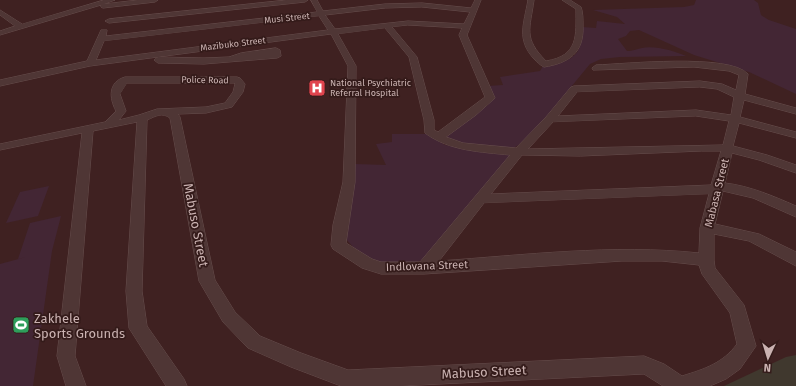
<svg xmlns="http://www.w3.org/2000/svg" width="796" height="386" font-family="'Fira Sans',sans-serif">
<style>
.medical{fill:#40382e}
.green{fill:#432634}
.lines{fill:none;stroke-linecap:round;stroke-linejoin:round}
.minor-casing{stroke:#674e4d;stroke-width:1}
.minor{fill:#4f3635;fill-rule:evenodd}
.labels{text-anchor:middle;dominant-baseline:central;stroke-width:3.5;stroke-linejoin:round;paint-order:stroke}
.far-street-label{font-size:9px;fill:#cab2b1;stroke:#341b1a}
.far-poi-label{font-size:9px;fill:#cab2b1;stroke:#341b1a;text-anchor:start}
.street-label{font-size:11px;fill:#cab2b1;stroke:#341b1a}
.near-street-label{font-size:13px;fill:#cab2b1;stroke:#341b1a}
.near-poi-label{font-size:13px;fill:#cab2b1;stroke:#341b1a;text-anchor:start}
</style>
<rect width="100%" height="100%" fill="#3f2121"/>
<!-- medical -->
<path class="medical" d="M796,355V386H724L786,357Z"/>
<!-- green -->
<path class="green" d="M696,0H754L758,3L761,15L769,20L796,29V94L749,72L694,55L639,30L630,31L626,36L618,39L627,51C633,51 636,49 642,48C654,45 675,51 686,56L620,57L601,59L590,64L528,139L512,149L460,143L441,138L488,105L492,99L487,86L503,85L500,77L540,71L543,66C556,65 576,61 580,46C582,41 582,33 582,27L596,28L597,21L625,24L617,17L593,10L684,7L694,5Z
M392,134H427L445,145L514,155L432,256L412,264H385L360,255L346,239L355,164L386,165L376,144L392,142Z
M49,186L38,216L6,223L20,192Z
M61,216L52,251L33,386H0V264L26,257L18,259L30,223Z"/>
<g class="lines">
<!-- minor casing -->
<g class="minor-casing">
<path id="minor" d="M104,0H115L104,4L138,0H158L155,2L103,8L101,7V5L0,35V31L15,26L0,15V10L22,24Z
M287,0H308L305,2L109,23L105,21L109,19Z
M311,0H317L323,11L385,4L422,3L471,8L475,0H481L467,35L495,98L476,115L446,137L463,143L516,148L546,117L571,87L574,86L700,81L722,84L736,90L739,75L729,71L694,67L593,70L592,68L596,65C625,64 729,53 748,74L745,94L796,108V114L744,100L740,117L796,132V138L739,123L733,146L767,155L796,165V173L759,160L732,153L725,183C750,186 773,196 796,206V217L753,198L723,191L715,224L759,234L796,252V266L749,241L714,234V260L715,268L744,305L756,346L740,369L726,379L710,386H663L644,374L399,386H341L291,367L248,348L223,322L199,281L170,118C162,112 156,116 147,120L142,291L147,326L184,379L187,386H166L129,328L126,291L137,122L93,131L75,356L86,386H66L57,356L82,133L0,150V144L105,122L116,111C109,98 108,82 125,77H237L240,78L245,84L243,92L232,107L206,113L178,114L180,117L215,280L235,312L260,336L301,353L348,370L644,356L664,364L682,376C705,369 723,363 737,344L730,313L702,274L699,265L662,261H622L424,274H381L362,268L333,249L331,245L333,225L343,182L348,66L331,34L90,66L0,86V80L87,61L101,30H107L106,36L317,12ZM422,7L470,12L464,24L408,21L335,29L325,15L385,8ZM319,16L328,30L96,60L104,41ZM408,25L462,28L459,35L485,97L438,132L434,130V120L417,57L392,27ZM385,28L409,57L424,120L425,133C449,151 481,152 510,155L420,262H381L372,259L346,243L355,182L356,66L338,34ZM127,83H234L235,84L233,92L225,103L206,107L157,109L139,115L119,120L126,111L120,94ZM700,87L717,89L734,97L731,115L696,110L558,116L577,92ZM696,116L729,121L723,145L528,149L553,122ZM702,151H721L711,185L491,194L522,155L580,156ZM709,194L700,228L699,253C613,244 525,255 439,261L484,203Z
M528,0H534C530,29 523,38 546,61C579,56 576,35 576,9L562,0H570L581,7C583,12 583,19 583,26C584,53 569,63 544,67C540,65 537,62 534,59C516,39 524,24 528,0Z
M276,48L280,50L281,56L277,58L204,64L158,63L154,60L158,57L204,58L229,57L241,53Z"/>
</g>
<!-- minor -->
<use href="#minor" class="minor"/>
</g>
<!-- icons -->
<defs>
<g id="hospital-square" transform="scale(0.9)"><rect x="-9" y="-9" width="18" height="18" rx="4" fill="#e0444e" stroke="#341b1a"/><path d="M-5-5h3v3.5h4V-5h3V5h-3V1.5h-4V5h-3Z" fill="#fff"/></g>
<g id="stadium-square" transform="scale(0.9)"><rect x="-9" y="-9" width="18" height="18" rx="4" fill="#2e9e5b" stroke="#341b1a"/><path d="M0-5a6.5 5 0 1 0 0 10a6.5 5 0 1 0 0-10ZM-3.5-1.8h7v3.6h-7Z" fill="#fff"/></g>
</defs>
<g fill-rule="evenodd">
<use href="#hospital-square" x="317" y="88"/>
<use href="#stadium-square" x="21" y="325"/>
</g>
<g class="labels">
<!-- far-street labels -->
<g class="far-street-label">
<text transform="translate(287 18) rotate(-6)">Musi Street</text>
<text transform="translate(233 44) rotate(-7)">Mazibuko Street</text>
<text transform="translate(205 80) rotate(1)">Police Road</text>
</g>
<!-- far-poi labels -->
<g class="far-poi-label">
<text x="330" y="83">National Psychiatric<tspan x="330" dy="10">Referral Hospital</tspan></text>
</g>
<!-- street labels -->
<g class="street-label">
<text transform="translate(717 193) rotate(-76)">Mabasa Street</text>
<text transform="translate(427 266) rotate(-2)">Indlovana Street</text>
</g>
<!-- near-street labels -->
<g class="near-street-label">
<text transform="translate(196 225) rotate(79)">Mabuso Street</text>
<text transform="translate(484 372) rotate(-3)">Mabuso Street</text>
</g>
<!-- near-poi labels -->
<g class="near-poi-label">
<text x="34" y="318">Zakhele<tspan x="34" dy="15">Sports Grounds</tspan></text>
</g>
</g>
<!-- north arrow -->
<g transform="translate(768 358) rotate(184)" stroke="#341b1a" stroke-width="3" paint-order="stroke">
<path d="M0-3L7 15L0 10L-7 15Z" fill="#cab2b1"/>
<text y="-6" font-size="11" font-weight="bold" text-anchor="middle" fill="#cab2b1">N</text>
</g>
</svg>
